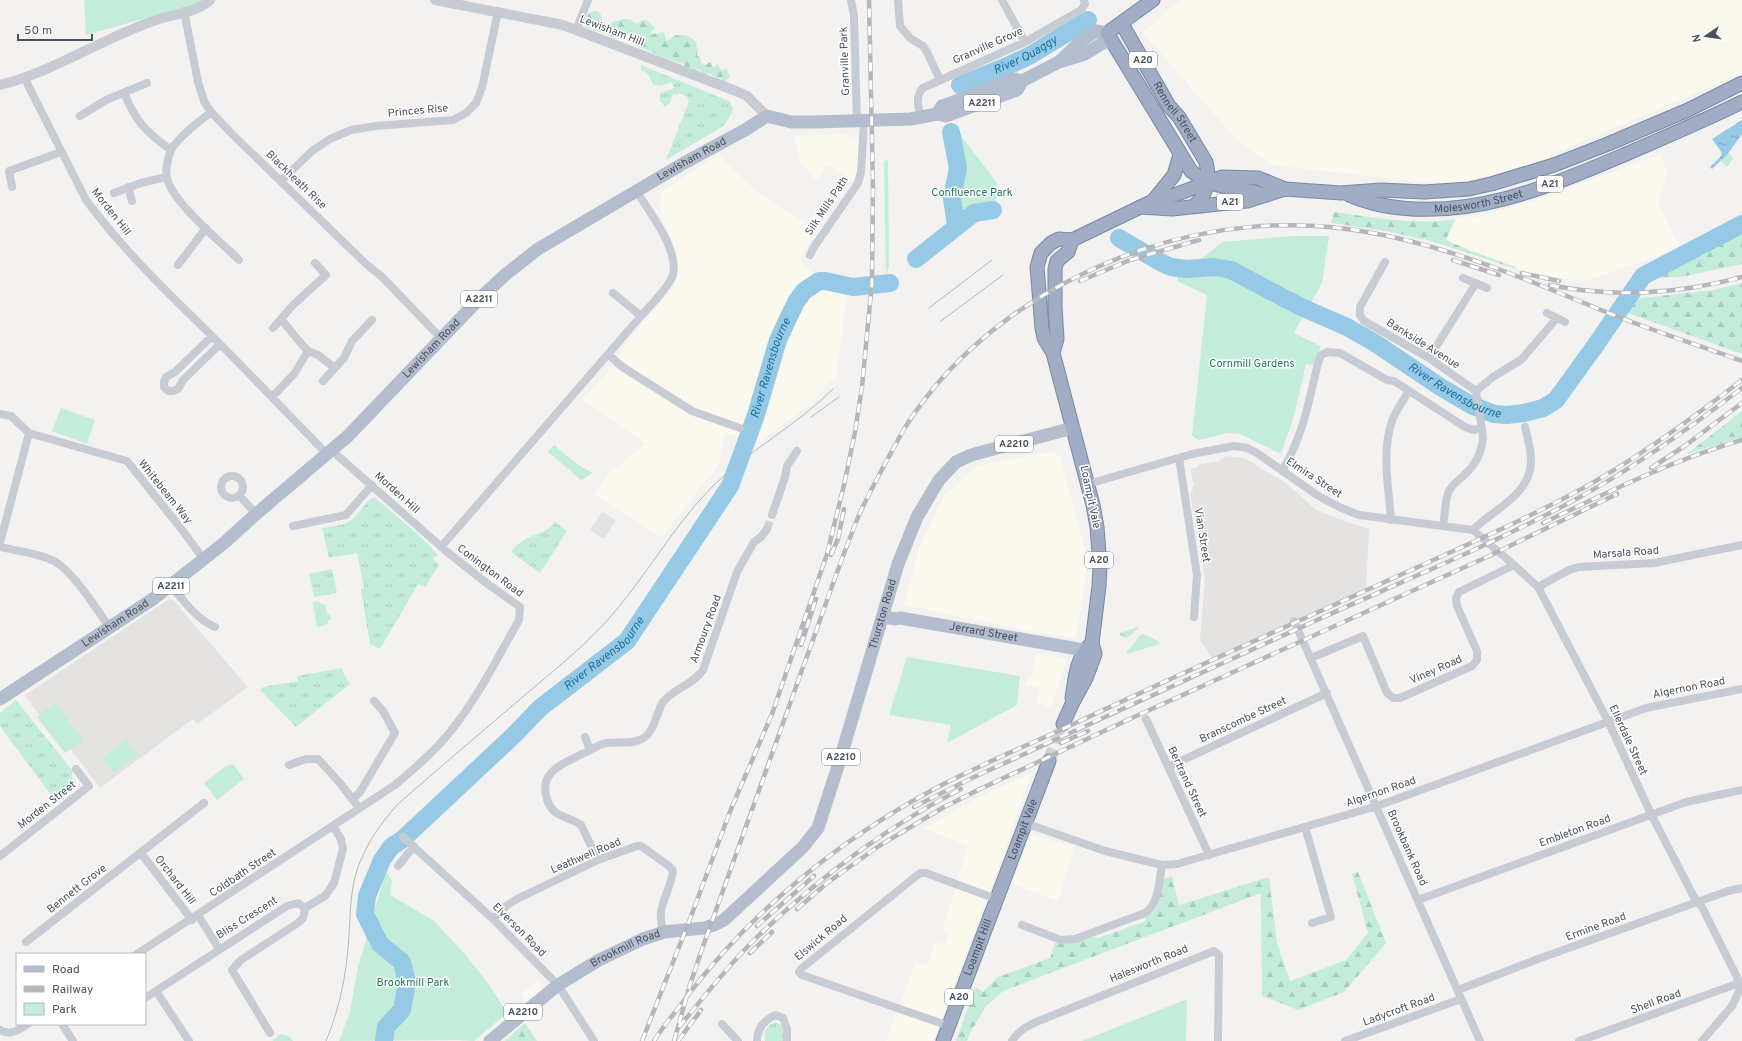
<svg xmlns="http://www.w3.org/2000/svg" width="1742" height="1041" font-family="Overpass,sans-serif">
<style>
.commercial{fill:#fbf9ed}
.education{fill:#e4e3e2}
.grass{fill:url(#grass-tufts)}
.forest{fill:url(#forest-firs)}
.green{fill:#c4ecda}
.water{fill:url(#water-ripples)}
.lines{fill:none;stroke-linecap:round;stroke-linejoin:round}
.river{stroke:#95c9e6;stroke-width:18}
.minor-tunnel{stroke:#d1d2d3;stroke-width:8;stroke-dasharray:8 4;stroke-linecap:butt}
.trunk-tunnel{stroke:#d1d2d3;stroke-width:13;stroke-dasharray:13 6;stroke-linecap:butt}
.trunk-casing{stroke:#7888a7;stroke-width:15}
.minor{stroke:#c6cbd4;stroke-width:8}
.tertiary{stroke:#c6cbd4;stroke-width:10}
.primary{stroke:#b3bdcd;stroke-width:13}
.trunk{stroke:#a0adc4;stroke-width:13}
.tram{stroke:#b4b6bb;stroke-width:1}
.rail-casing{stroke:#b4b6bb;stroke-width:4.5}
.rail{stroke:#fff;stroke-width:3;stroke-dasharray:9;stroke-linecap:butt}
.labels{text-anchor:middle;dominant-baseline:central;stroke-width:3;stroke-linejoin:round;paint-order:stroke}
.shield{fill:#fff;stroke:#80868e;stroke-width:1}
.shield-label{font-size:10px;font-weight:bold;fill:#4a525d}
.street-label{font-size:11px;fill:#4a525d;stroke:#fff}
.park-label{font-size:11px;fill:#1f7a5a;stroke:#fff}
.water-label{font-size:12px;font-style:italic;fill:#1871a2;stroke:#fff}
</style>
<defs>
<pattern id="grass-tufts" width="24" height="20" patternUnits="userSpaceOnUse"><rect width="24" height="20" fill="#c4ecda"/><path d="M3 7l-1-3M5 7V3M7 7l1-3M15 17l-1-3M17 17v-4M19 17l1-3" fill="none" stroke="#aaccbe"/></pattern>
<pattern id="forest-firs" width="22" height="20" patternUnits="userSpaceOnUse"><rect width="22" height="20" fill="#c4ecda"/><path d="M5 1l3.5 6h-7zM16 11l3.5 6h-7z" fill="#aaccbe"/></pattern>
<pattern id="water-ripples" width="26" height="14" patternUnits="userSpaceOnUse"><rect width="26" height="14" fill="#95c9e6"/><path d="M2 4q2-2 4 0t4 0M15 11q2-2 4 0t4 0" fill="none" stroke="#7ca6be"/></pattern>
</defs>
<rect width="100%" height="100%" fill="#f3f2f1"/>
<!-- commercial -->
<path class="commercial" d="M1183,0H1742V73L1528,165L1468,181L1450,183L1422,182L1272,165L1238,141L1143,33L1172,7Z
M844,134L859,139V172L852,181L829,165L827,166L817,180L813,177V175L800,161L794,135Z
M1660,154L1667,173L1658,203L1680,248L1586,281L1565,279L1524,271L1444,244L1457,218L1472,216L1475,218L1537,200Z
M719,155L758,193L816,230L800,259L824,287L847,295L836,378L828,384L809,406L784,423L760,442L724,433L720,462L662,538L595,495L611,469L620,466L645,443L583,400L606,374L629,340L672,289L678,273L676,252L661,215L660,201L664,190Z
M1050,452L1055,453L1060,457L1085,549L1086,571L1076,638L1034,632L904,605L919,548L944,496L978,466Z
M1036,654L1053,655L1056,657L1067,659L1051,708L1036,701L1039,694L1038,687L1026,685L1027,677L1032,678Z
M1031,774L995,877L933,1041H886L916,962L927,966L936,942L945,945L950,933L942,929L959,881L957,880L968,846L924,828L995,789Z
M1031,834L1074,848L1058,901L1012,884Z
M538,981L545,989L527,1002L521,994Z"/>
<!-- education -->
<path class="education" d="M1226,456L1244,458L1286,483L1316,510L1341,520L1369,529L1366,589L1212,658L1200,640L1205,580L1190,493L1193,492L1192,487L1194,486L1190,469L1198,467V465L1219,461Z
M602,512L616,520L604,539L590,530Z
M169,599L173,600L248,687L197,724L193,719L100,788L70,749L65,753L37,717L39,715L25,695Z"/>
<!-- grass -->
<path class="grass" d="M641,65L729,101L733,109L728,120L722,127L666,160L689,101L688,100V97L679,93L677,95L673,94L669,105L667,104L665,107L660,101V93L674,88L672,82L660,86L653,84L647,73L641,70Z
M888,160L889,266L886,275L884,161Z
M374,497L419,535L438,555L433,559L439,565L425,587L418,584L380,649L370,644L361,589L364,588L357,553L329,558L322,528C333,526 346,526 354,518C361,512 365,501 374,497Z
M555,522L567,531L540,573L511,552C523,534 545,536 555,522Z
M332,569L337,593L314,597L309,574Z
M1138,627V629L1127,638L1119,635L1120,633Z
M342,668L344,674L350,684L296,727L260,690L263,687L298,681L297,676Z
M16,700L72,770C74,784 69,794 57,803L0,726V713Z
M776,1022L782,1026L783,1041H765C764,1030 766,1026 776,1022Z"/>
<!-- forest -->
<path class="forest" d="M593,11H597L601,15L603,24C616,24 624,12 637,24L643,20H646L655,28L651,32L652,34L664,32L666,40L668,41C670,40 672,37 674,36C681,33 693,36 697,44L696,47L698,48L697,56L700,57L701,63L705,65L711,62L712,67H715L718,64L720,69L724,71L725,68L727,69L730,77L725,82L710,74H703L699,70H694L689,68H686L683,63H678C673,59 668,60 663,58C655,53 645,49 634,45V40L638,37L637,35H628L621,39L584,27L588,14Z
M1334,212C1373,217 1416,226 1455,219L1446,240L1469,250L1515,267L1516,269L1435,242L1386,231L1331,223Z
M1742,232V264L1681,277L1657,278Z
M1742,283V354L1625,312L1633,299L1713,290Z
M1742,411V437L1687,454Z
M1358,872L1386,943L1344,992L1298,1010L1262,996L1261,893L1003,991L986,1006L970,1033L967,1041H956L975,987L983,992L998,977L1050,958L1055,943H1072L1093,937L1098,938L1146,921L1145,917C1164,909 1156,894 1164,879L1172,876L1179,905L1269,877L1277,943L1290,981L1346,960L1368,933L1352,874Z
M525,1023L537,1041H505Z"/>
<!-- green -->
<path class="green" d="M84,0H201L199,3L86,35Z
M948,132H958L998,184L995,187L997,188L995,208L958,236L949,225Z
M1728,153L1732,156L1733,159L1727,167L1721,161Z
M1291,236H1329L1322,283L1294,333L1321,346L1313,365L1306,364L1294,416L1281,454L1240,434L1228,433L1199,440L1192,436L1207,295L1177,281V274L1204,257L1222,242Z
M61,408L95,420L87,444L52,431Z
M554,445L580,466L593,473L581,480L548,452Z
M316,601L326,605L327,614L330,615L331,620H328V623L325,625L317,627L313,603Z
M1143,634L1158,641L1160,644L1127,654L1126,653L1140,635Z
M907,657L1020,676L1017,705L947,743L951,725L889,715Z
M55,703L83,739L65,753L37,717Z
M126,739L139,755L114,773L102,758Z
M233,764L244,779L217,800L204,783L226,766Z
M386,872L392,881L390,895L433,920L464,953L490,986L507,1013L474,1041L458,1040L339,1041L350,1012L358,967Z
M1187,999L1186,1041H1082Z
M280,1034L289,1036L293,1041H272Z"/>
<!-- water -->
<path class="water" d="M1742,120V134L1727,155L1712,169L1710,167L1721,156L1722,153L1712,139Z"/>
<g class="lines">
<!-- river -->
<g class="river">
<path id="s1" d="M960,85L1007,66L1029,56L1088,20"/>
<path d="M951,132L958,168L952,198L956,226"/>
<path id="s2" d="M1119,238L1160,262L1171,267L1187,269L1215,267L1231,270L1299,306L1347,327L1375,343L1439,386L1471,405L1494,414L1507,415L1524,413L1543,408L1556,400L1595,346L1643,276L1742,224"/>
<path d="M916,259L974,213L993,210"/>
<path id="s3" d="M384,1041L386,1027L402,1010L407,983L402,962L380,944L365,914L367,896L382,860L391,847L403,839L514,735L540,708L627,641L730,486L756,415L778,340L796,302L804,291L819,281H825L853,287L890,283"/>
</g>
<!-- minor-tunnel -->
<path class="minor-tunnel" d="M767,529L772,515"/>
<!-- trunk-tunnel -->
<path class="trunk-tunnel" d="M1049,761L1063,724"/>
<!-- trunk casing -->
<g class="trunk-casing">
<g id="trunk">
<path d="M1153,0L1107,33L1191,171C1214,190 1239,187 1266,195"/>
<path id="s7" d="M1122,24L1169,106L1179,117L1206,162C1210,179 1208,194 1194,206"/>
<path id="s8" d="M1349,195C1359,199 1370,203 1381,205C1467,222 1548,187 1626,154C1665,137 1704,121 1742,102"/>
<path d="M1153,201L1174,175L1180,155"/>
<path d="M1140,207L1172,209L1247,201L1285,189L1341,193L1381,190L1424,192L1469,189L1491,184L1554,165L1608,144L1688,110L1742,83"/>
<path d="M1072,240L1153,201L1172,196L1222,177L1258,178L1285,189"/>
<path d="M1053,353L1057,339L1055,307V269L1057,261L1068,252L1072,240"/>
<path d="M1072,698C1075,679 1076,657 1092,643"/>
<path d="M1063,724L1072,704L1086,678L1095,654L1092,643L1099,586L1100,566L1097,527L1093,505L1053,353L1044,338L1042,328L1037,267L1041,253L1051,243L1059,239L1072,240"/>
<path id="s9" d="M943,1041L1049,761"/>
</g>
</g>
<!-- minor -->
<path class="minor" d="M851,0L854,16L857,122
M898,0L900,26L910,38L923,46L927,52L940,80
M1002,0L1025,42
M184,11L198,82L204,101L211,112L233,135L365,263L382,277L441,338
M576,30L588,0
M25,79L86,200C124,251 167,292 212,336C251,375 289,415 327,454
M124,93C136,122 146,132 171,150
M211,112C198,123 180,135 171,150C168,157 165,170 167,178C172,202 221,242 239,260
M80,116L106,100L147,83
M921,118C918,107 915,96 923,88L1025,42L1081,10L1085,4L1084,0
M281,181L312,151L330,139L351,130L376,126L453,120L466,113L476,103L482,88L498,11
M12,187L9,171L61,152
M128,187L132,201
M114,193L141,183L166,177
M810,255L814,247L858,183L861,172L864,121
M1385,262L1360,307V315L1364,321L1429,358L1476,391
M178,265L206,228
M1463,278L1487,288
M613,293L641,316
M1547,313L1565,322
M281,319L298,340L308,351L318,355L335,368
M273,328L293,305L326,275L315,263
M212,336L175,372L166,377L164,382V387L168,391H173L178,389L183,380L220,344
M608,354L621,366L692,411L740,428
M1429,358L1476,283
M323,381L344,358L352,341L372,320
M1476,391L1493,377L1522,359L1556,319
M272,397L294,374L308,351
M0,414L11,416L29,433L127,461L183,531L204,560
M1179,458L1197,575L1194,617
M1282,471C1303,437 1309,400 1318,363L1321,355L1328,352L1340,353L1387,380L1394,381L1465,427L1473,430L1482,428
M221 487a11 11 0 1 1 22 0a11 11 0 1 1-22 0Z
M1088,484L1192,454L1234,446L1247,448L1257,453L1317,495L1339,507L1359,515L1473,530L1514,565L1538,587L1608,721L1651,814L1694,897L1702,907L1737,977L1740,989L1732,1006L1702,1041
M239,495L256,514
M772,515L785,477L787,466L797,451
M1391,520C1389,488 1381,453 1392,421C1396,410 1403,401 1409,391
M1443,525C1445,516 1445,498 1449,491C1452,486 1457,481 1462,477C1475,466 1482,454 1483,437L1476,391
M293,526L346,515L372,485
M1473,530C1491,511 1524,498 1530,470C1533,456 1528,440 1525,427
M0,543L29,433
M0,547C17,551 38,553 54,561C73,571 97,610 110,628
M441,547L641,316C650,306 669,287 673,275C679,249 650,213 637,192
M171,586C185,602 196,619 215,627
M1538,587L1569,570L1579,567L1654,563L1742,545
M1294,621L1480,1041
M1311,658L1363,636L1387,693L1393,698H1400L1472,666L1477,660V651L1457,606L1456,598L1459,592L1514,565
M1146,719L1209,855
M585,737L590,750
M289,765L306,759H318L340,783L356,804
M1168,767L1327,693
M353,799L360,792L395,733L383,711L374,701
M1025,823L1105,851L1162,865L1177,864L1377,806L1646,708L1742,689
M1305,827L1331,917L1312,923
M403,837L493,919L558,985L594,1041
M141,853L192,920
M0,856L89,786L76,769
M598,860L581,825C573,819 562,818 554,811C550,807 547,801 546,795C540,771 565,763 582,754C590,751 598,744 607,743C619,741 631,745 642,739C655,732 656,713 663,702C674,688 693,685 703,670L737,572L754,542L761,537L767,529
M398,866L414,846
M1418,900L1686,802L1742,790
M305,908L325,896L334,883L343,849L341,839L333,826
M198,915L219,949
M493,919L506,906L517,899L598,860L637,846H641L669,866L673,871C670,894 654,908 664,932
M1022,925L1061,940L1075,939L1145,913C1159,904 1159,881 1162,865
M26,942L204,803
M137,954L395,785C415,768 434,752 450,732C477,699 498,657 519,620L520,607L485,582L446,551L338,456
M1458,990L1538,959L1728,891L1742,888
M156,991L189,1041
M145,998L287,906L298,903L305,908L303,918L298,923L241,960L232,970L270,1033
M62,1024L73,1041
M722,1024L738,1041
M949,1026L802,975L799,972L802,968L920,873H926L996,899
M0,1030C10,1036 19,1030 28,1024
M757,1041C757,1028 764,1021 775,1015L783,1018L787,1029V1041
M1012,1041C1018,1031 1026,1027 1036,1022L1214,951L1219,955L1218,1041
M1345,1041L1461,999
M1579,1041L1742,982"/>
<!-- tertiary -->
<path class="tertiary" d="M435,0L563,25L736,91L747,96L767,116
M0,85C56,71 104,37 159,19C175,14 198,12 210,0"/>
<!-- primary -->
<g class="primary">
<path d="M937,114L942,106L948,104L1014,79L1022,81"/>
<path id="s4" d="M883,617L896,619L900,618L1084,650"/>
<path id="s5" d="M0,699L153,599L224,543L256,514L348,436L481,297L505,275L538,249L684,163L745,130L767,116L791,122H815L911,119L937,114L946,116L1017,90L1022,81L1059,62L1085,54L1103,43L1107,33L1096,31L1081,41L1059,62"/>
<path id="s6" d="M490,1041L558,985L599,960L643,939L664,932L704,928L714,925L724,920L803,847L818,828L839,763L898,564L917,517L939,480L956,462L971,455L1073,428"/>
</g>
<!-- trunk -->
<use href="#trunk" class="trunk"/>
<!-- tram -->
<path class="tram" d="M929,308L992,260
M941,321L1003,275
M811,417L839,397
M326,1041C337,1015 344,986 347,958C351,929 348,899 357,870C366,844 380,824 398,804C438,769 478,735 518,701C547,676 578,652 604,624C644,581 671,528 713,486C749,450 796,426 833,389"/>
<!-- rail casing -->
<g class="rail-casing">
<path id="rail" d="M1453,260L1499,275
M1522,273L1559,281
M1080,281L1130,260L1199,240
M1550,285C1613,298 1680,294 1742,277
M1651,468L1686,445L1742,403
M1543,523C1608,492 1673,460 1742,440
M831,555L838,539L844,509
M801,645L816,599
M1061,743L1088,731
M914,807L972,778C1090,723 1209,669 1328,615C1412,577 1498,542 1580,497C1637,466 1690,428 1742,388
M797,909L827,883L879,846L944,807L978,790L1134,717L1487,557L1617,494
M757,926L814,876
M750,953L772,932
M679,1027C703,998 727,967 754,940C816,880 884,828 961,789
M642,1041L690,919L731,809L772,714L827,554L844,485L855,432L862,387L872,282L873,186L869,0
M654,1041C663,1026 675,1013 685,999C751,911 839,840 936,788C983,763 1034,743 1082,720C1184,672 1286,627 1389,580C1455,550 1523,521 1587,486C1642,455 1693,418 1742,380
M674,1041L689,988L701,952C735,858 769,764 802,670C821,619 838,566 859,515C867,497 877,479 886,462C892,451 898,440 904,429C958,343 1044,284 1138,251C1210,226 1291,218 1367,232C1449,246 1525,279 1601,310C1647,329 1695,344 1742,361
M678,1041L701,1010"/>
</g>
<!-- rail -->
<use href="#rail" class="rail"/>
</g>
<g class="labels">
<!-- shield labels -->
<g class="shield">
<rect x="1129" y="52" width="28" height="16" rx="3"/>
<rect x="964" y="95" width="36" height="16" rx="3"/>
<rect x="1537" y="176" width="26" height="16" rx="3"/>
<rect x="1217" y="194" width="26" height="16" rx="3"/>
<rect x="461" y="291" width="36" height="16" rx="3"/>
<rect x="995" y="436" width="38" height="16" rx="3"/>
<rect x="1085" y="552" width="28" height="16" rx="3"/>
<rect x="153" y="578" width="36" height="16" rx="3"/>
<rect x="822" y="749" width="38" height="16" rx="3"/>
<rect x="945" y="989" width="28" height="16" rx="3"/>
<rect x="504" y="1004" width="38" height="16" rx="3"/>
</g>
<g class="shield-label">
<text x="1143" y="60">A20</text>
<text x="982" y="103">A2211</text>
<text x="1550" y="184">A21</text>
<text x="1230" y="202">A21</text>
<text x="479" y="299">A2211</text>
<text x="1014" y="444">A2210</text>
<text x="1099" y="560">A20</text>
<text x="171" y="586">A2211</text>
<text x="841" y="757">A2210</text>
<text x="959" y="997">A20</text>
<text x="523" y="1012">A2210</text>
</g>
<!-- street labels -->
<g class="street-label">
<text transform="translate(612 31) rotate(21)">Lewisham Hill</text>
<text transform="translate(988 46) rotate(-24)">Granville Grove</text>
<text transform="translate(845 61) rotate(-92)">Granville Park</text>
<text transform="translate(418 111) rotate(-5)">Princes Rise</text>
<text stroke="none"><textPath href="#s7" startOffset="103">Rennell Street</textPath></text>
<text stroke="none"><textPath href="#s5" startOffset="882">Lewisham Road</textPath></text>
<text transform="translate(296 180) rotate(44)">Blackheath Rise</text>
<text stroke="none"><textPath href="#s8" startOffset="132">Molesworth Street</textPath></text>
<text transform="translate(827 206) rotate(-56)">Silk Mills Path</text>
<text transform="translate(111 212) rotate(52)">Morden Hill</text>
<text transform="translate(1423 344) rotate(32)">Bankside Avenue</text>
<text stroke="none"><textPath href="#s5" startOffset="558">Lewisham Road</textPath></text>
<text transform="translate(1314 478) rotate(33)">Elmira Street</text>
<text transform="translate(165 492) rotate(51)">Whitebeam Way</text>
<text transform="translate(397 493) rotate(42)">Morden Hill</text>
<text transform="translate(1090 497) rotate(78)">Loampit Vale</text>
<text transform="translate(1202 535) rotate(81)">Vian Street</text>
<text transform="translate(1626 553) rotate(-4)">Marsala Road</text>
<text transform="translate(490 571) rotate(37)">Conington Road</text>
<text stroke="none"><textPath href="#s6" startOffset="624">Thurston Road</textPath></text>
<text stroke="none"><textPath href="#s5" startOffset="138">Lewisham Road</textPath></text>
<text transform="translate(706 629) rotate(-70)">Armoury Road</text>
<text stroke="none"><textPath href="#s4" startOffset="102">Jerrard Street</textPath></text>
<text transform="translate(1436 670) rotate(-24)">Viney Road</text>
<text transform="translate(1689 688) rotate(-11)">Algernon Road</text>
<text transform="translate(1243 720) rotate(-25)">Branscombe Street</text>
<text transform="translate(1628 740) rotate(65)">Ellerdale Street</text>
<text transform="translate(1187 782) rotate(65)">Bertrand Street</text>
<text transform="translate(1381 792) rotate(-19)">Algernon Road</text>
<text transform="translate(47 805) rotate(-38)">Morden Street</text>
<text stroke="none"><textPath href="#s9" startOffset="226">Loampit Vale</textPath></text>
<text transform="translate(1575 831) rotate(-20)">Embleton Road</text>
<text transform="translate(1407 848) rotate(66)">Brookbank Road</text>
<text transform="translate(586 856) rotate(-23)">Leathwell Road</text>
<text transform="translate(243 873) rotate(-34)">Coldbath Street</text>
<text transform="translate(175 880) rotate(52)">Orchard Hill</text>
<text transform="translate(77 889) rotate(-38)">Bennett Grove</text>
<text transform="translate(247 918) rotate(-32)">Bliss Crescent</text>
<text transform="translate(1596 927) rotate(-20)">Ermine Road</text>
<text transform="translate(519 930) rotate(45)">Elverson Road</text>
<text transform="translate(821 938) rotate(-40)">Elswick Road</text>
<text stroke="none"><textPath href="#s9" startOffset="100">Loampit Hill</textPath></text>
<text stroke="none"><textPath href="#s6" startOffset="165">Brookmill Road</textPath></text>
<text transform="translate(1149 964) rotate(-22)">Halesworth Road</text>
<text transform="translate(1656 1002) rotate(-20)">Shell Road</text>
<text transform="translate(1399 1010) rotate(-20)">Ladycroft Road</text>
</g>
<!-- park labels -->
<g class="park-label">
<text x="972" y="193">Confluence Park</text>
<text x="1252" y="364">Cornmill Gardens</text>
<text x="413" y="983">Brookmill Park</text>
</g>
<!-- water labels -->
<g class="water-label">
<text stroke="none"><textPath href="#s1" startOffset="72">River Quaggy</textPath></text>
<text stroke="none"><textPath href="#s3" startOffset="846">River Ravensbourne</textPath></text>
<text stroke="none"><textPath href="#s2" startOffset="375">River Ravensbourne</textPath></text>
<text stroke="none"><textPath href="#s3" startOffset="510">River Ravensbourne</textPath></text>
</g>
</g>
<!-- legend -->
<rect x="16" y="953" width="130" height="72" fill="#ffffff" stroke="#b7babe"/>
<rect x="24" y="966" width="20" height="6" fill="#b3bdcd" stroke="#b7babe"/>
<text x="52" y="973" font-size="12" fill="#4a525d">Road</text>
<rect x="24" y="986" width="20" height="6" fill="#b4b6bb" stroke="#b7babe"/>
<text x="52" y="993" font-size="12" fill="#4a525d">Railway</text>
<rect x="24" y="1003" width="20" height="12" fill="#c4ecda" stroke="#b7babe"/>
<text x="52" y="1013" font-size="12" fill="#4a525d">Park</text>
<!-- north arrow -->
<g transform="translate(1706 36) rotate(257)" stroke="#ffffff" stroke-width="3" paint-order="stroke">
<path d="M0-3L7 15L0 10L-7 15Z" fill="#4a525d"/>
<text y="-6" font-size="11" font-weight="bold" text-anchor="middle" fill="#4a525d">N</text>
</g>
<!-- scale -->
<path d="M18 34v6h74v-6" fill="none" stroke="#4a525d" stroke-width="2"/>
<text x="24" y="34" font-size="12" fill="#4a525d" stroke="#ffffff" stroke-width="3" paint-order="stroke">50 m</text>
</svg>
